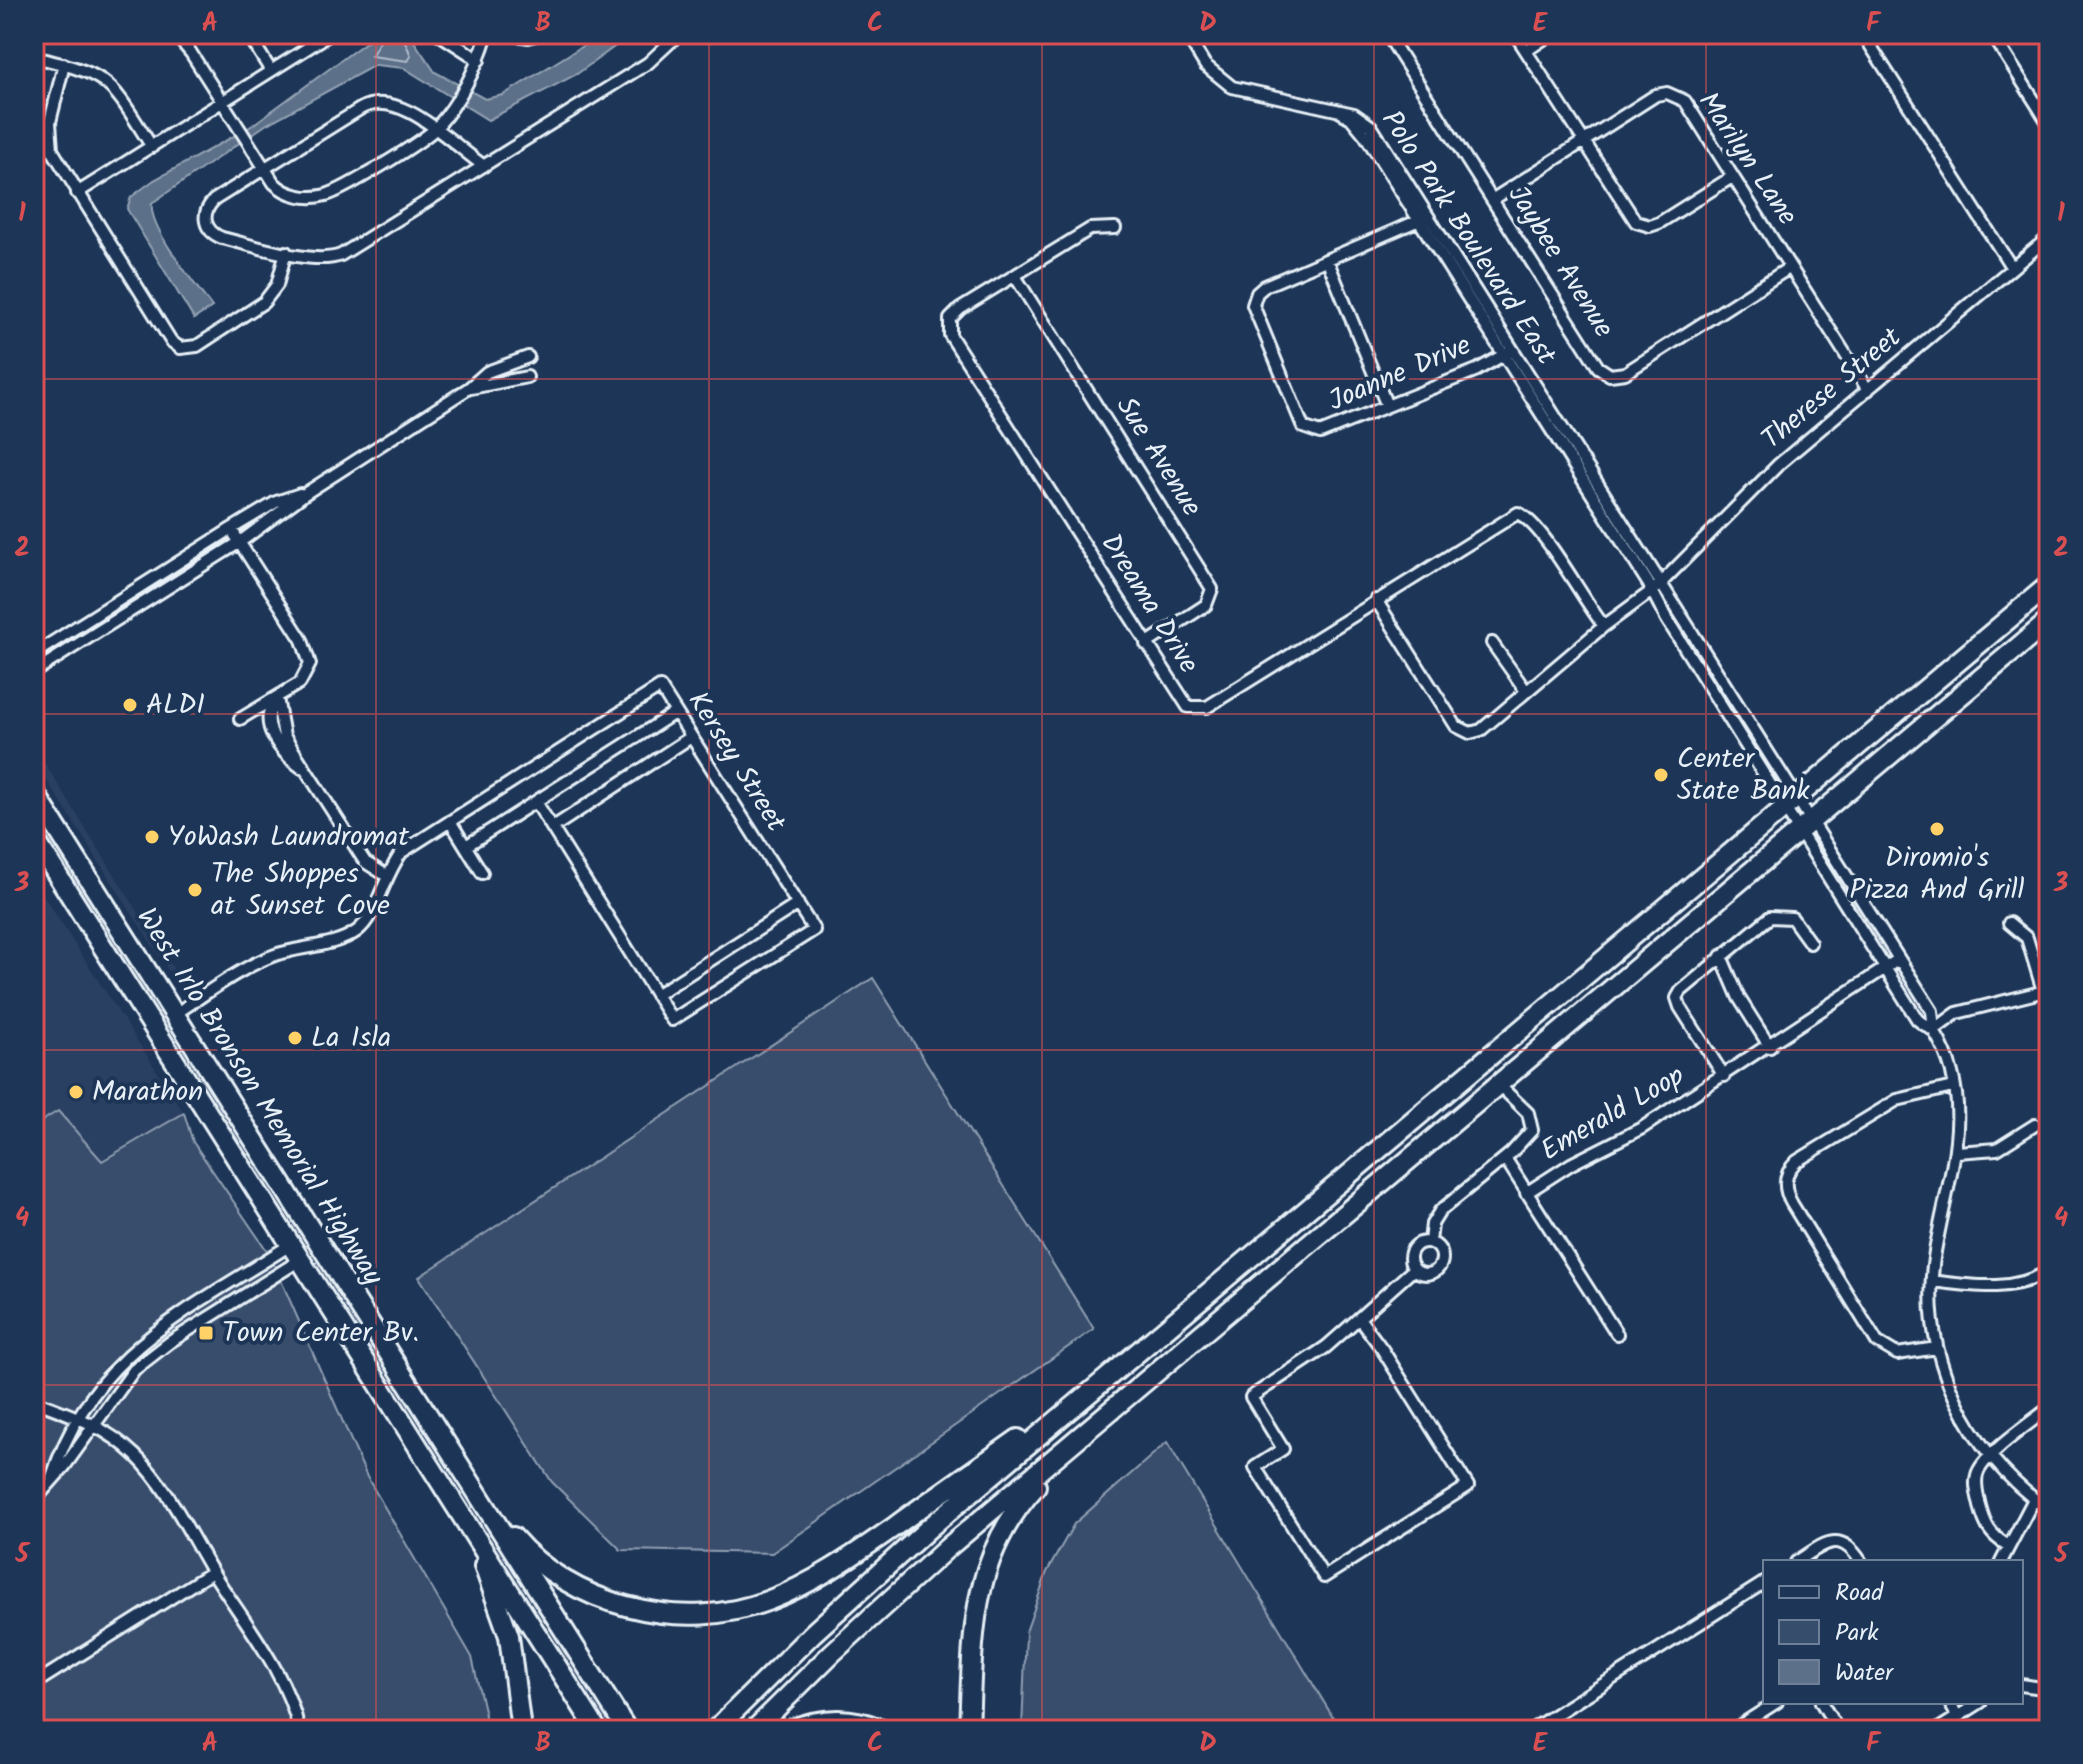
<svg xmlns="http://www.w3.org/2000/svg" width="2083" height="1764" font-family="Kalam,sans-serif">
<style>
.built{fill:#2a4162}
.green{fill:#374d6c;stroke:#909fb2;stroke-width:2}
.water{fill:#5d7089;stroke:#95a4b5;stroke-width:2}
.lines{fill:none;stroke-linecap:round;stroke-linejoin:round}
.shore{stroke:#b0bdcc;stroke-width:2}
.street-casing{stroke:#e8f1f8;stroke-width:16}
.highway-casing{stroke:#e8f1f8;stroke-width:24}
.street{stroke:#1d3557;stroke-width:10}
.highway{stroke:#1d3557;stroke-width:18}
.grid{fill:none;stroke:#da5052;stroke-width:2;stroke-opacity:0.55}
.poi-dot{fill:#ffd166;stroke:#1d3557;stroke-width:3}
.labels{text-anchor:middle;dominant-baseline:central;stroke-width:8;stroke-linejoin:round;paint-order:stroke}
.street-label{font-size:28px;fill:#e8f1f8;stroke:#1d3557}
.poi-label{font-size:28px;fill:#e8f1f8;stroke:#1d3557;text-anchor:start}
.neatline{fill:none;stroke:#da5052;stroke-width:3}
.grid-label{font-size:26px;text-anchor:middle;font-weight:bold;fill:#da5052}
</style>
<rect width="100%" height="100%" fill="#1d3557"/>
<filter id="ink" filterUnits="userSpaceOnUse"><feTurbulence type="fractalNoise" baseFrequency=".0125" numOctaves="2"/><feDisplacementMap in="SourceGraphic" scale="16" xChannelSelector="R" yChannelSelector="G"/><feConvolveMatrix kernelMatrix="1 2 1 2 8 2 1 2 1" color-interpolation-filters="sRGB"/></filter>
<g filter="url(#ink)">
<!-- built -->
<path class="built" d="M34,746L190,995L186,998L34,760Z
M34,881L184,1113L102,1161L58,1112L34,1126Z"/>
<!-- green -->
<path class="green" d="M873,978L1094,1329L772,1553L621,1550L552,1482L419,1277Z
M58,1111L102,1161L184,1113L193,1142L270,1255L367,1477L472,1657L485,1715L483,1730H34V1126Z
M1167,1442L1334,1719L1316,1730H1022L1026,1632L1047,1572L1074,1524Z"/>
<!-- water -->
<path class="water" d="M377,34H409L435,72L485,99L503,95L602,34H632L577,74L488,120L404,68L375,65L267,124L152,203C148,228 196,285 212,307L194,319L127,209L131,197L154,180L247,129Z"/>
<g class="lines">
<!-- shore -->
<path class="shore" d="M384,34L371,56L408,61L411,56L402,34"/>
<!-- street casing -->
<g class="street-casing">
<path id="street" d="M175,34L191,53L274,183C287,196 308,200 326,195C344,190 424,141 437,127C460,101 477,67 487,34
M248,34L271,71
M439,34L479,60
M509,34L529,37L538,34
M1186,34L1205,65L1232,87L1354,114L1371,126L1932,1011L1934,1030
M1387,34L1598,367L1610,375L1625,373L1789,268
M1515,34L1636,222L1650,226L1659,223L1732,177
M1863,34L2012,268
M1992,34L2049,124
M1526,51L1551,34
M34,57C114,76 109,80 152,147
M64,64L50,122L52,150L171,341L180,348L197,346L264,302L277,285L286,252
M1337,110L1351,118L1365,135L1648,583L1666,618L1917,1019C1923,1025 1932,1028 1935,1033C1980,1106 1945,1184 1934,1258C1919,1357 1969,1454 2049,1510
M484,166C452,144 399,86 360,109L214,200C200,214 204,231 222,238C252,245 313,266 341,255L648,63L679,34
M77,193L330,34
M1492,200L1656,95L1667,93L1685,101L1868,390
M1424,218L1265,286L1257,293L1253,305L1303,427L1320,433L1477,370L1507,353
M1115,228L1090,229L960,309L950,319V335L1188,707H1207L1518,513C1546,527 1581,598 1604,626
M1328,262L1387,406
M1015,276L1212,589L1206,605L1146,644
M471,388L527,377
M231,529L302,640L310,664L300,683L240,719
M1376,600L1456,726L1470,733L1481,730L1604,626L1656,588L1779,464L2049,237
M1492,643L1526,691
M34,654L231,529L276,502L300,494
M34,672L240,542L306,493L469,388L487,372L528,357
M277,698L284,736L365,862L387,876
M276,699C256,724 281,753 302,768
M450,821L482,873
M552,828L691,737
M466,846L676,712
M2009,923L2027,938L2043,991
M1721,956L1739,998L1770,1047
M656,995L798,904
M175,1014C206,994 239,968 275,955C301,946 335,947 357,931C377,916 384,875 402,852L660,687L814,930L672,1020L536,802
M1934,1030L1957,1013L2049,990
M1724,1076L1680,1007L1677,998L1681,991L1770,917L1792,918L1810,943
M1957,1152L1997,1149L2035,1125
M1505,1158L1617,1334
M1526,1193L1571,1164L1642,1128L1899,959
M1410 1258a16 16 0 1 1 32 0a16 16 0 1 1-32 0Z
M1430,1242L1432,1224L1440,1211L1511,1153L1532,1130L1528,1113L1498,1084
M1932,1281C1973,1286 2012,1293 2049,1271
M1359,1318L1326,1347L1251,1397L1283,1449L1255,1467L1324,1577L1468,1486L1382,1349L1359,1318L1414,1269
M1937,1348L1897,1354L1877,1342L1792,1204C1783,1188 1783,1174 1797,1161L1897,1100L1953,1087
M34,1401C72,1415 105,1426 135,1455C168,1487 188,1531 212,1571C243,1621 287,1672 299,1730
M52,1477C91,1352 188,1311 290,1245
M34,1501L64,1467L134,1370L170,1342L300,1260
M2007,1545C1990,1535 1985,1525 1980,1506C1978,1496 1974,1485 1977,1475C1982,1455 2032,1422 2049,1408
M1796,1562C1823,1545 1839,1527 1861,1562
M2001,1562L2034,1499
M34,1684L212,1572
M2021,1685L2049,1689
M1821,1702L1838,1730
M1949,1702L1958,1717
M1531,1730L1765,1582
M1733,1730L1777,1702
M1937,1730L1981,1702"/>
</g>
<!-- highway casing -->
<g class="highway-casing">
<path id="highway" d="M34,792L627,1730
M34,838L597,1730
M513,1537C542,1571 583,1595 626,1606C737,1635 807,1588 894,1527C935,1497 977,1468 1018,1439
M484,1566L509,1636L521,1730
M715,1730L813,1633L929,1528L2049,585
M754,1730L832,1653L946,1549L2049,621
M790,1730C820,1718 852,1716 882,1730
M969,1730C973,1637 969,1559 1036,1486"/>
</g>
<!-- street -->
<use href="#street" class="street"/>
<!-- highway -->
<use href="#highway" class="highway"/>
</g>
</g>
<!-- grid -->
<path class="grid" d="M376,34V1730M709,34V1730M1042,34V1730M1374,34V1730M1706,34V1730M34,379H2049M34,714H2049M34,1050H2049M34,1385H2049"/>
<!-- markers -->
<g class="poi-dot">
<circle cx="130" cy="705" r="8"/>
<circle cx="1661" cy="775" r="8"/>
<circle cx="1937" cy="829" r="8"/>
<circle cx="152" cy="837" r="8"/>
<circle cx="195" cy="890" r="8"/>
<circle cx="295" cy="1038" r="8"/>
<circle cx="76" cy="1092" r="8"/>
<rect x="198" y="1325" width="16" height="16" rx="4"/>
</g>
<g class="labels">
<!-- street labels -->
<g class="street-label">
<text transform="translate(1747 159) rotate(56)">Marilyn Lane</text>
<text transform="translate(1468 238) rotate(57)">Polo Park Boulevard East</text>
<text transform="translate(1560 262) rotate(58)">Jaybee Avenue</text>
<text transform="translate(1400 374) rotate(-23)">Joanne Drive</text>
<text transform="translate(1832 389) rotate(-40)">Therese Street</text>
<text transform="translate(1158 457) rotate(58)">Sue Avenue</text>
<text transform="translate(1149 604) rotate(58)">Dreama Drive</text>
<text transform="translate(736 762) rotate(58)">Kersey Street</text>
<text transform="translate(259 1097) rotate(58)">West Irlo Bronson Memorial Highway</text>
<text transform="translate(1613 1114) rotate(-30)">Emerald Loop</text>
</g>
<!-- poi labels -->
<g class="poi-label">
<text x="146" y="705">ALDI</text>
<text x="1677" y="759">Center<tspan x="1677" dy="32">State Bank</tspan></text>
<text x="168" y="837">YoWash Laundromat</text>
<text x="1937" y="858" text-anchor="middle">Diromio's<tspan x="1937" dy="32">Pizza And Grill</tspan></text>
<text x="211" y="874">The Shoppes<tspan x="211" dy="32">at Sunset Cove</tspan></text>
<text x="311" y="1038">La Isla</text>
<text x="92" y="1092">Marathon</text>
<text x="222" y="1333">Town Center Bv.</text>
</g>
</g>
<!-- margin -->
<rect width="2083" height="1764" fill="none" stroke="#1d3557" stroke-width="88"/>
<!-- legend -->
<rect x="1763" y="1560" width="260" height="144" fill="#1d3557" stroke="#6e8097" stroke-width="2"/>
<rect x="1779" y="1586" width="40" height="12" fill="#1d3557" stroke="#6e8097" stroke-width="2"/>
<text x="1835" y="1600" font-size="24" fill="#e8f1f8">Road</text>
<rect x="1779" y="1620" width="40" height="24" fill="#374d6c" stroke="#6e8097" stroke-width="2"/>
<text x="1835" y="1640" font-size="24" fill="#e8f1f8">Park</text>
<rect x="1779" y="1660" width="40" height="24" fill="#5d7089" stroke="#6e8097" stroke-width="2"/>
<text x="1835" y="1680" font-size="24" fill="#e8f1f8">Water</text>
<rect x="44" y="44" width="1995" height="1676" class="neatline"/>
<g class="grid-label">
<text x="210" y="31">A</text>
<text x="543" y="31">B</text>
<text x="875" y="31">C</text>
<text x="1208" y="31">D</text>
<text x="1540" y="31">E</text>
<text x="1873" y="31">F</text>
<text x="22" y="221">1</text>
<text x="2061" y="221">1</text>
<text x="22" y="556">2</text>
<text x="2061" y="556">2</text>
<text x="22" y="891">3</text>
<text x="2061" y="891">3</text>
<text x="22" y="1226">4</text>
<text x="2061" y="1226">4</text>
<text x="22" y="1562">5</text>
<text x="2061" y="1562">5</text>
<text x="210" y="1751">A</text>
<text x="543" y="1751">B</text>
<text x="875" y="1751">C</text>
<text x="1208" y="1751">D</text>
<text x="1540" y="1751">E</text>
<text x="1873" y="1751">F</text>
</g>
</svg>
